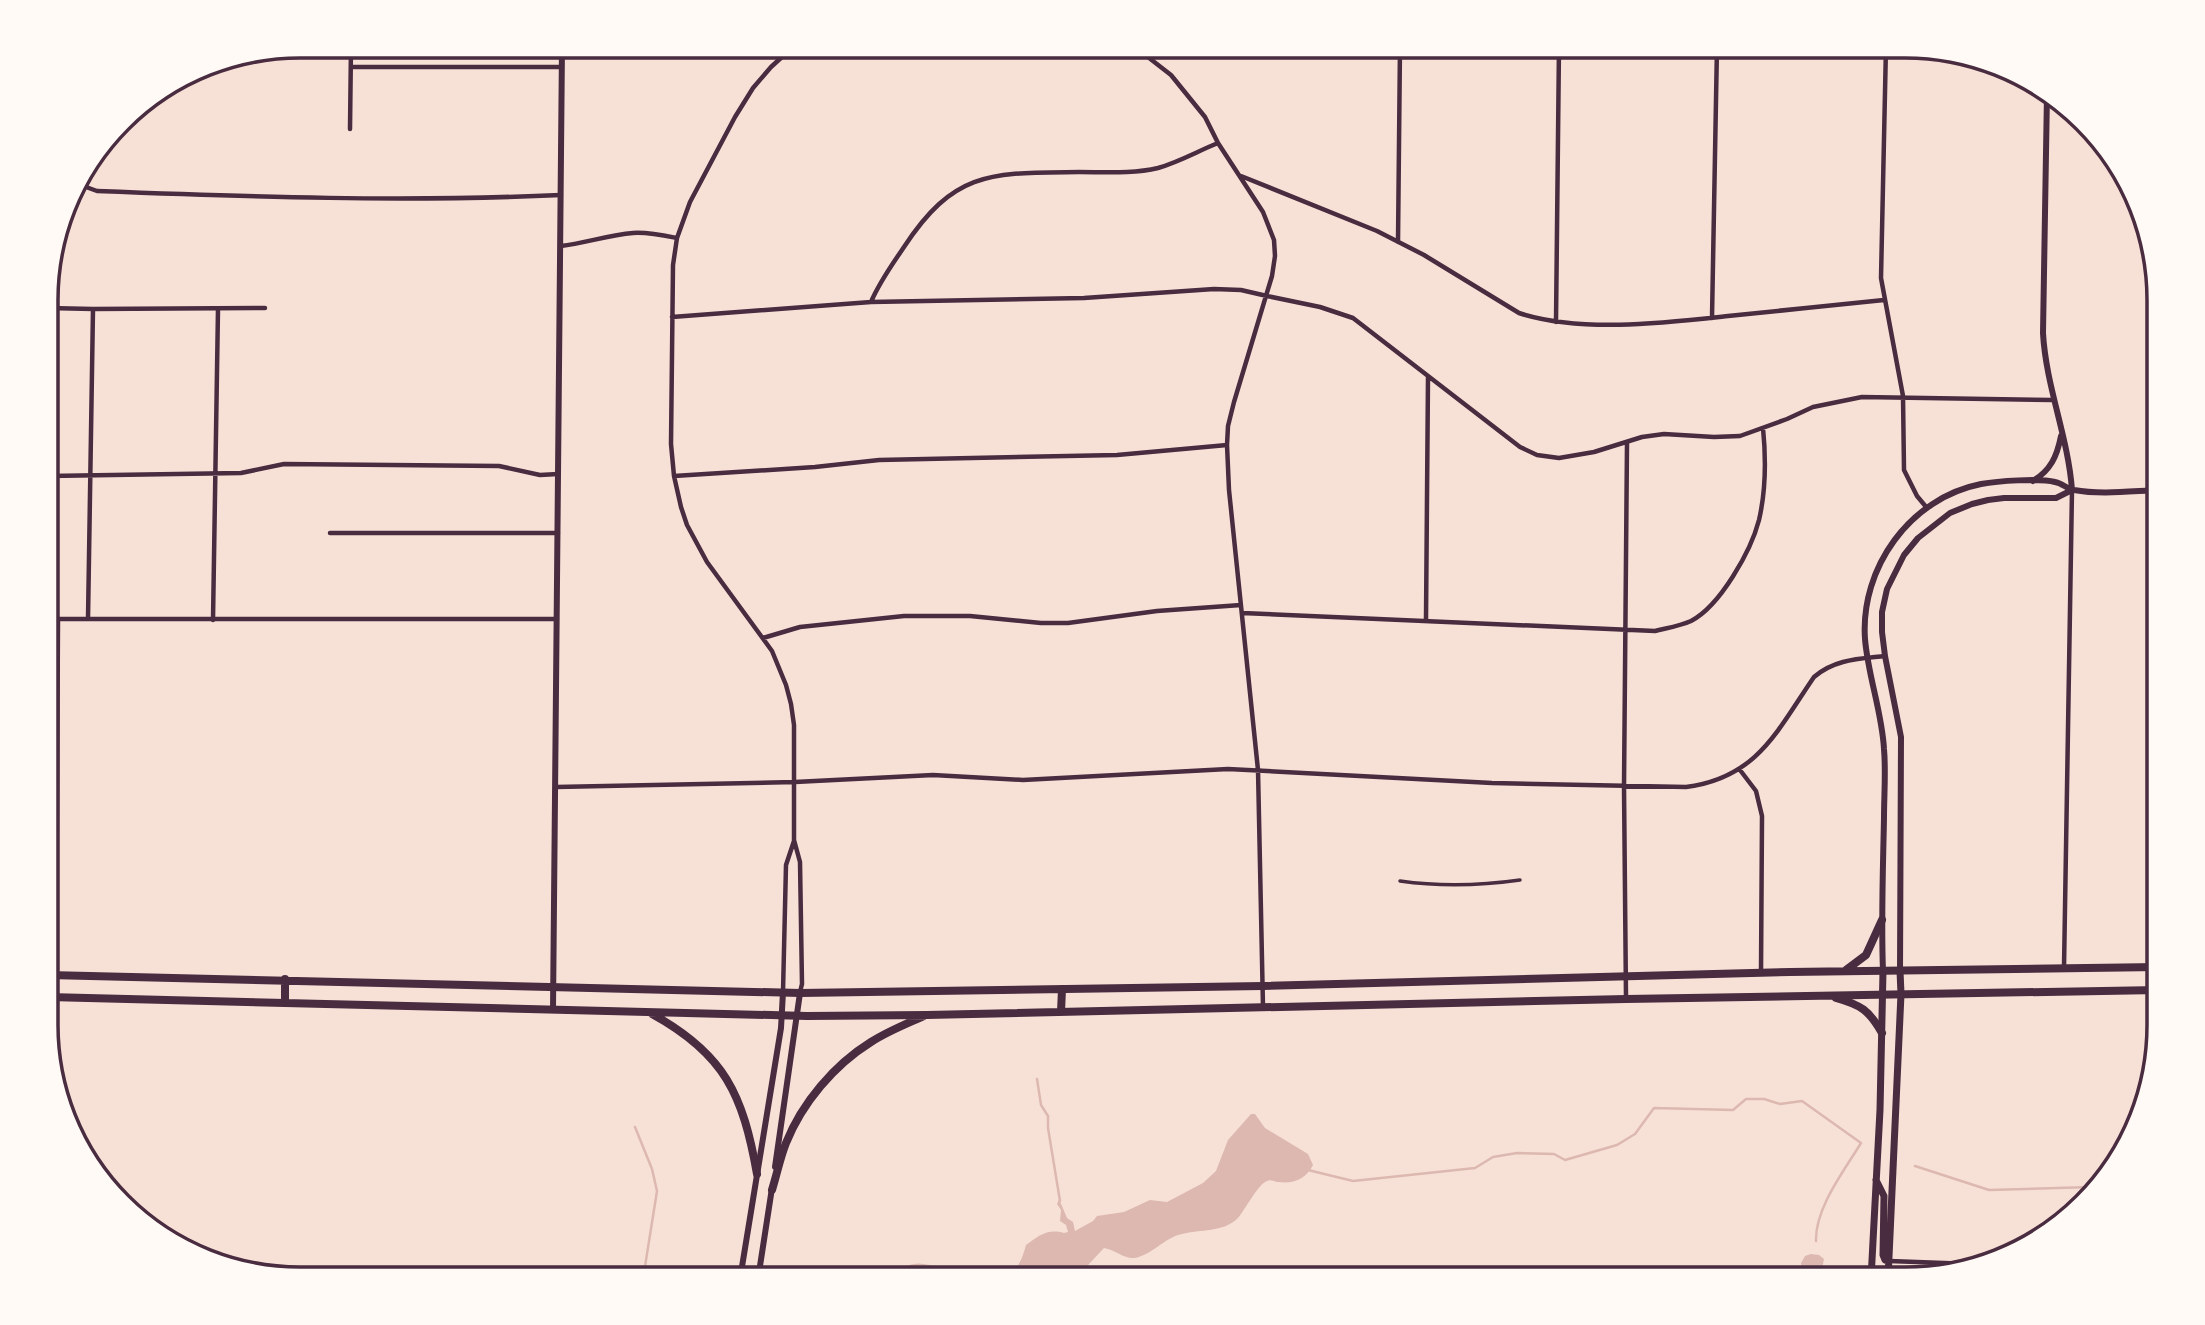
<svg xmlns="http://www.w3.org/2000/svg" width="2205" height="1325" font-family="Montserrat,sans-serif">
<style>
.water{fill:#dcb8b0}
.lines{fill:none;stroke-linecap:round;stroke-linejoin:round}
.stream{stroke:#dcb8b0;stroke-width:2.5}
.pedestrian{stroke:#4a2c40;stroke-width:3.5}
.minor{stroke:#4a2c40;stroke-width:4.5}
.tertiary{stroke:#4a2c40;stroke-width:6}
.secondary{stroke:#4a2c40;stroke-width:7}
.primary{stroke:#4a2c40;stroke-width:8}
.rim{fill:none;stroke:#4a2c40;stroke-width:3.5}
</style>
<rect width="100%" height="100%" fill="#f7e1d7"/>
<!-- water -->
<path class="water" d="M1251,1114H1255L1265,1128L1308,1154L1313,1165C1306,1179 1294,1184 1278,1182C1274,1182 1271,1179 1267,1181C1259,1183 1244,1211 1238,1218C1223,1233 1200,1229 1182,1234C1165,1237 1151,1256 1134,1258C1125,1259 1115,1250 1104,1248L1076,1278C1060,1280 1045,1274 1032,1279H948L943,1270C974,1257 1009,1310 1026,1245C1038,1236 1048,1228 1064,1233L1068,1232L1066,1225L1060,1221L1061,1210L1057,1204L1059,1199L1067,1218L1073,1222L1075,1231L1093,1221L1097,1216L1124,1212L1150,1200L1167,1202L1203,1183L1216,1171L1228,1140Z
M1811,1254L1819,1255L1824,1259L1820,1279H1799L1802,1275L1801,1263L1805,1256Z"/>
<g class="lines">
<!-- stream -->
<path class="stream" d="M2155,443L2159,448
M1037,1079L1041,1105L1048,1116V1128L1060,1201
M635,1127L652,1169L657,1191L643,1279
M1915,1166L1989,1190L2091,1187
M1308,1170L1353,1181L1475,1168L1493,1157L1517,1153L1554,1154L1565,1160L1617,1145L1635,1134L1654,1108L1733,1110L1746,1099H1764L1780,1104L1802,1101L1861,1143C1844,1171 1815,1208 1816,1241
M892,1279C908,1260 923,1263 945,1271"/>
<!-- pedestrian -->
<path class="pedestrian" d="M1400,881C1442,887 1478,886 1520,880"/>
<!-- minor -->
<path class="minor" d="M794,46L771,67L753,88L735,117L690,202L677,238L673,265L671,444L674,476L681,507L687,525L707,562L772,651L786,685L791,704L794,725V840L800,862L802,984L800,992
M1138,46L1144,54L1171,75L1205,117L1218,143L1263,212L1274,240L1275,256L1272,276L1234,402L1228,426L1227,445L1229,490L1258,770L1263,1007
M1886,46L1881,278L1903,396L1904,470L1917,496L1927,508
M294,47L351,48
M351,67H561
M350,129L351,46
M84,171L86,187L97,191C251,197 406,202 561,195
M1241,176L1377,231L1424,255L1519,313C1581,333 1664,323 1728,316C1780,311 1832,305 1884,300
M1398,242L1400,46
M561,246C585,243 609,235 633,233C648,232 662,235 677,238
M871,302C880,281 892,265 904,247C955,169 993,173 1079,172C1105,172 1133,174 1158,168C1179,162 1198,151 1218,143
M48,308L93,309L265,308
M672,317L871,302L1084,298L1214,289L1241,290L1267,296L1320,307L1353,318L1520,447L1537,455L1559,458L1594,452L1642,437L1664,434L1714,437L1740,436L1787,419L1813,407L1862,397L2053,400
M1712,318L1717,46
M1556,322L1559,46
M48,476L241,473L284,464L499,466L540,475L558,474
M674,476L815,467L879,460L1117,455L1227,445
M330,533H558
M1242,613L1655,631C1667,628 1680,626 1691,621C1720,606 1751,551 1759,520C1766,490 1766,458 1763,428
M48,619H557
M88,619L93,309
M1426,619L1428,377
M213,620L218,309
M763,638L800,627L904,616H970L1041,623H1068L1157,611L1241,605
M1740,770L1756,791L1762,816L1761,972
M556,787L795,782L933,775L1023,780L1228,769L1492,783L1686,787C1757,778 1777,731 1814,677C1835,659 1859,659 1885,656
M2064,968L2072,490
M56,974L58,619
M783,992L786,865L794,841
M1626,998L1624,787L1627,443
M1889,1261L1972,1264"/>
<!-- tertiary -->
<path class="tertiary" d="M2047,93L2043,333C2046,387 2068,436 2072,490
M2033,481C2051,470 2057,456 2061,436
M1883,971C1881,920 1883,869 1884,818C1884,795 1886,772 1884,749C1882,712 1868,676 1865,639C1860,568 1910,498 1981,484C1997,481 2040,478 2055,482C2062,483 2067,489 2074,490C2101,495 2132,491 2159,490
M1900,971L1901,737L1885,656L1882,632V612L1887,589L1904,555L1918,538L1950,513L1972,504L1988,500L2004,498H2056L2072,490
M553,1010L562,46
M775,1167L800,993
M740,1279L781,1028L783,992
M758,1279L772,1188"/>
<!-- secondary -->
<path class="secondary" d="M1876,1180L1884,1196L1883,1255L1885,1260L1889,1261
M1871,1279L1880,1110L1883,971
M1888,1279L1901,994L1900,971"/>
<!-- primary -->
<path class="primary" d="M1846,970L1866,955L1882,920
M48,975L800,993L1263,986L1790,972L2159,967
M48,997L807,1016L927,1015L1626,999L2159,990
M1836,998C1861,1005 1869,1010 1882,1033
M285,1003V979
M1061,1012L1062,989
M652,1014C725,1054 743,1095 757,1174
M772,1190C777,1174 780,1158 786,1143C802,1103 834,1065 871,1042C888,1031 906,1024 924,1016"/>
</g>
<!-- crop -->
<path d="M0 0H2205V1325H0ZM300 58H1905A242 242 0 0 1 2147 300V1025A242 242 0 0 1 1905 1267H300A242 242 0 0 1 58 1025V300A242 242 0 0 1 300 58Z" fill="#fffaf5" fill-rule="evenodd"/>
<path class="rim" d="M300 58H1905A242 242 0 0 1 2147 300V1025A242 242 0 0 1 1905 1267H300A242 242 0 0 1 58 1025V300A242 242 0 0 1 300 58Z"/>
</svg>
